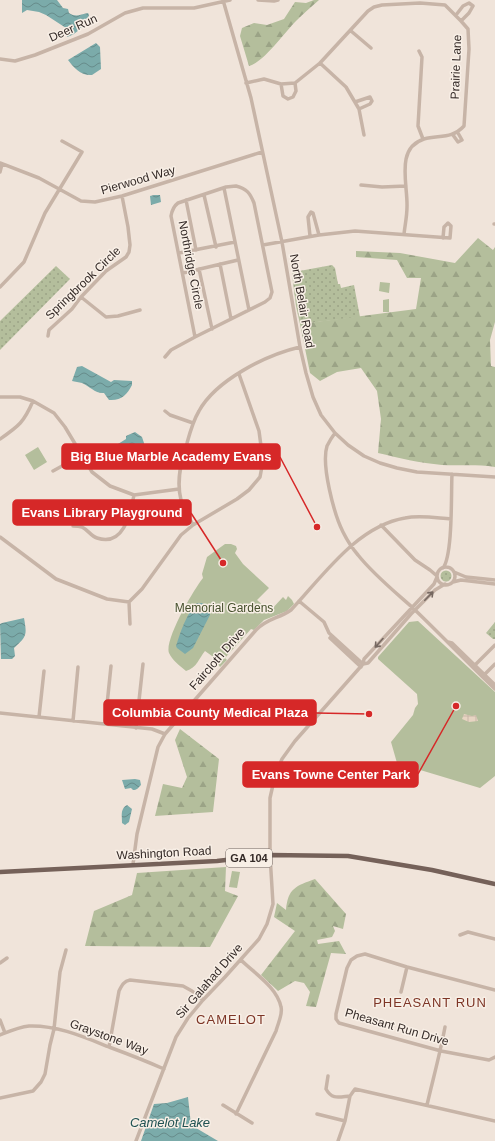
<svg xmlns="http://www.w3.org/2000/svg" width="495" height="1141" font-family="Helvetica,sans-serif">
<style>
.grass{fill:url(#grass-dots)}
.forest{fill:url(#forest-firs)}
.park{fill:#b4be9c}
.plaza{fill:url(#plaza-grid)}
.water{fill:url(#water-waves)}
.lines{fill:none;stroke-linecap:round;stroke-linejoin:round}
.minor{stroke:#c7b4a7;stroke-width:3.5}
.major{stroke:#756159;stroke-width:4.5}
.oneway{stroke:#766861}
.labels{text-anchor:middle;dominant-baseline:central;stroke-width:3;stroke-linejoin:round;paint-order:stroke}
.shield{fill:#f8efe6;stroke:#6f6560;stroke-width:1}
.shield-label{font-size:11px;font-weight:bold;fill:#342a27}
.street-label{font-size:12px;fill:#342a27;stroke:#f8efe6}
.park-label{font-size:12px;fill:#46502d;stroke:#f8efe6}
.neighbourhood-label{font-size:13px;letter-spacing:1px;fill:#7d3526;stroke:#f8efe6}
.water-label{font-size:13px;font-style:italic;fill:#205252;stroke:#f8efe6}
.leader{fill:none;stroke:#d62828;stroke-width:1.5}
.callout-dot{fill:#d62828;stroke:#f8efe6;stroke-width:1.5}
.callout{fill:#d62828;stroke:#d62828;stroke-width:1.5}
.callout-label{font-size:13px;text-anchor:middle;font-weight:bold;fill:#fff}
</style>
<defs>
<pattern id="grass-dots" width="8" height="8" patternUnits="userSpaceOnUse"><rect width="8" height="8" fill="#b4be9c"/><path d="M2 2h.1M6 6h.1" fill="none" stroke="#9ba386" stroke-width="1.8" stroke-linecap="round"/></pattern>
<pattern id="forest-firs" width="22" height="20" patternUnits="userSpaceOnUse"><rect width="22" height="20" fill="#b4be9c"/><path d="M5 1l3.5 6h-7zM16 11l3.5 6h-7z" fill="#9ba386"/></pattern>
<pattern id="plaza-grid" width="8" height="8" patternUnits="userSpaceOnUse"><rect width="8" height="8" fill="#e7d4c2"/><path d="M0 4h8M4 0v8" fill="none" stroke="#c7b6a7"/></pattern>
<pattern id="water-waves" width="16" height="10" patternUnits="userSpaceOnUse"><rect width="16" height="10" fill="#7babaa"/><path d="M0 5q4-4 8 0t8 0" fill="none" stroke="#668b8a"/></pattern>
</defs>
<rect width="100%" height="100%" fill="#f0e4da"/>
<!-- grass -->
<path class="grass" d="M332,265L335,268L338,284H340L341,288L354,285L360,317L300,324L296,306L292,274L294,272Z
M56,266L70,279L0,350V321Z
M440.5 576a5.5 5.5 0 1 1 11 0a5.5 5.5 0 1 1-11 0Z
M495,622V639H493L486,633Z"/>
<!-- forest -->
<path class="forest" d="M314,0H319C311,7 303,14 296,21C285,32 263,63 249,66L240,36L242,28L254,23L267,25L284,19L295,2L306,3Z
M478,238L493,250L495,247V322L490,340L491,366L495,367V467C477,464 460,466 442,465C420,463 399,458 378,453L381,419L377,391L361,368L337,372L320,381L310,373L300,324L416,309L421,278H407L397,260L356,257V251L400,253L455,263Z
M180,729L219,759L213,812L155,816L163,784L182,788L187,777L175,740Z
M226,867L225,891L238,896L210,947L85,946L94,911L132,895L137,873Z
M315,879L346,914L343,929L333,926L335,931L332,937L317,940L318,944L339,941L346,954L331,953L316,1007L306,1006L310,992L304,983L295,981L278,991L261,975L295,931L274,917L277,903L286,910C288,888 296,886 315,879Z"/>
<!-- park -->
<path class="park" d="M380,282L390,283L389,293L379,291Z
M389,299V312H383V300Z
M38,447L47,462L34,470L25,455Z
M225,544H231L236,546L237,549L235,553L243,564L269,588L257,600L270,611L283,597L286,600L288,596L292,600L294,604L287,611L264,620L254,630L251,629L225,658L227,660L220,667L212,656L205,651C199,658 197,668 186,671C180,666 172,660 169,653C164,640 194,589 203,578L202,574L207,557Z
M418,621L495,692V776L480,788L397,763L391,742L413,715L415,708L418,704L417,694L378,659V657L409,622Z
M232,871L240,872L237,888L229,887Z"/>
<!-- plaza -->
<path class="plaza" d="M464,714L472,716L476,715L478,721L469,722L462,719Z"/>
<!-- water -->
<path class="water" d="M22,0H57L63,8L68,9L69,13C77,18 80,14 88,13L89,15C86,24 76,35 67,37L66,28L46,15L39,12L27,10L22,13Z
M96,43L100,47L101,69L92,75C81,76 74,68 68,60Z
M154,195H160L161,202L151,205L150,196Z
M82,366L111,382L114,380L132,381V385C127,395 121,401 109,400L104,393C96,394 89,386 82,383C79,382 75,382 72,381L77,367Z
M135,432L142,437L146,449L138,465C127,464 121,458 117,448L118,444L126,439V436Z
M197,603H202L210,607V615L193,648L185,654L177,648L176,646C180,633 187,612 197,603Z
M24,618C27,635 27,636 14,648L15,656L12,659H1L0,624L2,623Z
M135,779L140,780L141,785C138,788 137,790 133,790L131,788L125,789L122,780Z
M127,805L132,809L129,822L125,825L122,823C122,816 120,809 127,805Z
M188,1097L191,1125L218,1141H141L154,1104L167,1103Z"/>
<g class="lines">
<!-- minor -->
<path class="minor" d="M223,0L251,98L282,242L300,347L306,373L313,397L321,415L335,433L348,445L364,456L380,463L397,468L417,472L495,477
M258,0L274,1L278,0
M456,15L463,6L469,3L473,6L469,13L461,21
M351,31L371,48
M419,51L422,57L418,126L423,139
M0,59L15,61L35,55L88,34L125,13L143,8H194L230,0
M320,63L346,87L359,109L364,135
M246,83L264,79L281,84L295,83L320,63L368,11L374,7L382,5L420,3L445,5L461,21L468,29L469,49L464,126C452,139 440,135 424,139C395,148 408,185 407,207C407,216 405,225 404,234
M281,84L283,96L288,99L293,97L296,91L295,83
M355,102L370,97L372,101L370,104L359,109
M453,135L458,142L462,140L458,133
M0,163L39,178L81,201L95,202L122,196L262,152
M0,172L2,164
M361,185L382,187L406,186
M236,186C247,189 250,193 254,203L272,292L270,298L265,302L195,337L171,216C172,210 174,206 178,203L226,187Z
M224,188L249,310
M204,195L216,247
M186,200L196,250
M494,224H495
M310,236L308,217L311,212L313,213L319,235
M263,245L319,235L355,231L450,238L451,226L448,223L444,227L443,238
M179,253L235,242
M220,264L231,319
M199,269L212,329
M183,273L238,260
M0,287L24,262L45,213L82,152L62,141
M81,297L106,317L118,316L140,310
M48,336L49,330L72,309L81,297L106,271L126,257L129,252L130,245L128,227L122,196
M165,357L171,350L195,337
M0,397H20L33,401L54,413L65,427L92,472L110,486L134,495L179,489
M165,411L170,415L193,423
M335,433C332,437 329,442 327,446C321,465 334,514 343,532C347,540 352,548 358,555C374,575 394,591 413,608C441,635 467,662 495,689
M0,439C19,426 24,422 33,401
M185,447L202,453
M53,471L82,455
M193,525C189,517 183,509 181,500C176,481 181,461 187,443C190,432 193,421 199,411C216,380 266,355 300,347
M381,525L415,560L430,570L437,576
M73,526C75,526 79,526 82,527C88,530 91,536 97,538C124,547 130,514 134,495
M0,537L56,579L107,599L129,602
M437 576a9 9 0 1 1 18 0a9 9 0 1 1-18 0Z
M443,568C453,555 451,493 452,474
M454,572L466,577L495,580
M453,582L461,580L495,584
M299,601L324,622L329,633L363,664
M129,602L142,589L181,535L193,525L237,499L249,490L260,477L263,461L259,431L239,374
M129,602L130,624
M332,636L330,638L361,667
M448,642L452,643L495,685
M363,664L364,659L434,584L437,577
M473,667L495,645
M483,676L495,664
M0,713L152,729L165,734
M39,717L44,671
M73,721L78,667
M105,724L111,666
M136,728L143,664
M133,864L137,834L158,747L165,734L256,630C268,618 278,619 291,610C323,576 357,526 405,518C420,515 436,518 451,519
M460,935L468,932L495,939
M0,963L7,958
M495,990L407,967L365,954L357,956L351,960L347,968L336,1014V1019L339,1023L441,1051L489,1060L495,1057
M401,992L407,967
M0,1020L5,1033
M0,1035C10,1031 19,1027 29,1026C57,1025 84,1037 109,1047C128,1054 146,1061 164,1069
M109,1047L119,991C122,985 124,981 130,980L183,986L192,991L203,1000
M328,1076L326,1089C332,1100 339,1097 350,1096
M0,1098L33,1091L41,1082L45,1074L50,1045L54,1029L60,972L66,950
M223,1105L252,1123
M427,1105C433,1079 440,1054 445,1027
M236,1114L276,1031C278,1023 283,1014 281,1007C277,987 254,973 241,960
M317,1114L345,1121
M136,1141L176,1037L188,1018L203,1000L225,977L259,939L267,924L273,904L270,855V798L275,776L282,759L295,741L363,664L368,663L411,614L435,590L445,584
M338,1141L345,1121L350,1096L355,1089L495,1121"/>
<!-- major -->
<path class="major" d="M0,872L217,861L270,855L348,856L432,870L495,884"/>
</g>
<!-- one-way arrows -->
<defs><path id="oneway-shaft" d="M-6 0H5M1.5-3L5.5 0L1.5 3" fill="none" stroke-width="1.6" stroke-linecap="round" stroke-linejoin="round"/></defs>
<g class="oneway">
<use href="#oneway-shaft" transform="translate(429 596) rotate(-46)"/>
<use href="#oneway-shaft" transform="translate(379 643) rotate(132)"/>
</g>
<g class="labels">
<!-- shield labels -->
<rect class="shield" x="226" y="849" width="46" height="18" rx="3"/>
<g class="shield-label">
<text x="249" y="858">GA 104</text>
</g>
<!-- street labels -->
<g class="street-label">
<text transform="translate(73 28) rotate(-24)">Deer Run</text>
<text transform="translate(456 67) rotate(-88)">Prairie Lane</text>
<text transform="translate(138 180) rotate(-16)">Pierwood Way</text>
<text transform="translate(191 265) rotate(79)">Northridge Circle</text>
<text transform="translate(83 283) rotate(-44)">Springbrook Circle</text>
<text transform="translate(302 301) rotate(80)">North Belair Road</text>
<text transform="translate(217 659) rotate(-49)">Faircloth Drive</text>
<text transform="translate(164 853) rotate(-3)">Washington Road</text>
<text transform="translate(209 981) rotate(-49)">Sir Galahad Drive</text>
<text transform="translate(397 1027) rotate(16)">Pheasant Run Drive</text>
<text transform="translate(109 1037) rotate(20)">Graystone Way</text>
</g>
<!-- park labels -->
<g class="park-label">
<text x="224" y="608">Memorial Gardens</text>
</g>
<!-- neighbourhood labels -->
<g class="neighbourhood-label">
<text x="430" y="1002">PHEASANT RUN</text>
<text x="231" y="1019">CAMELOT</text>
</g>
<!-- water labels -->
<g class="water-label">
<text x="170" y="1122">Camelot Lake</text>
</g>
</g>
<!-- callouts -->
<path class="leader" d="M317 527L280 457M223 563L191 513M369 714L316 713M456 706L418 774"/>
<g class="callout-dot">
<circle cx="317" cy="527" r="4"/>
<circle cx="223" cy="563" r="4"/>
<circle cx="369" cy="714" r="4"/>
<circle cx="456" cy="706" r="4"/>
</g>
<g class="callout">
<rect x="62" y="444" width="218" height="25" rx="4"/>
<rect x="13" y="500" width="178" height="25" rx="4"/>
<rect x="104" y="700" width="212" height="25" rx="4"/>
<rect x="243" y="762" width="175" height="25" rx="4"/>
</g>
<g class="callout-label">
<text x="171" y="461">Big Blue Marble Academy Evans</text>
<text x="102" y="517">Evans Library Playground</text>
<text x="210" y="717">Columbia County Medical Plaza</text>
<text x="331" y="779">Evans Towne Center Park</text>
</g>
</svg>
